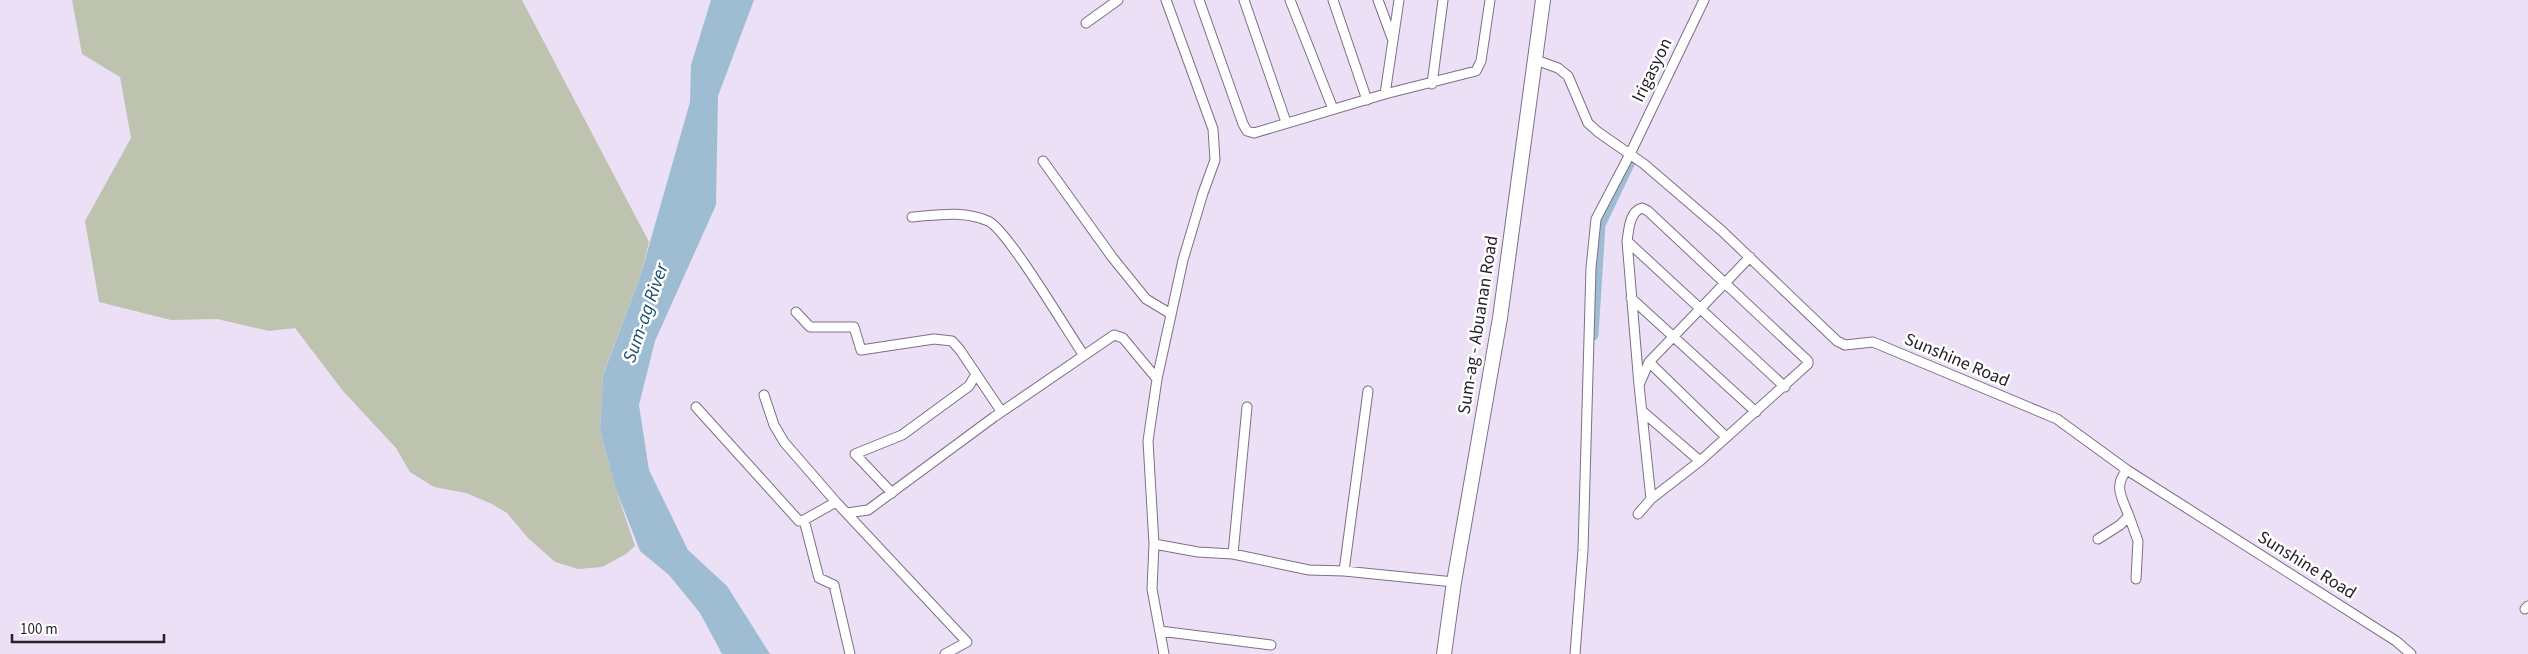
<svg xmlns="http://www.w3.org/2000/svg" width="2528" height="654" font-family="'Source Sans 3',sans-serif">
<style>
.green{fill:#bec3af}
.water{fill:#9ebdd3}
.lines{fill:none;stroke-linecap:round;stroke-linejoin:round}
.canal{stroke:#9ebdd3;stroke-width:11}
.minor-casing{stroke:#7c7085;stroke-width:11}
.secondary-casing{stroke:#7c7085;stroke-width:16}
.minor{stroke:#fff;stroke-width:9}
.secondary{stroke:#fff;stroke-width:14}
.labels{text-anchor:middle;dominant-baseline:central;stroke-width:5;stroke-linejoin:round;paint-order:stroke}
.street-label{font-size:18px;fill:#26222a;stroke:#fff}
.water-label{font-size:19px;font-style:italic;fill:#1a4e6e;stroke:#fff}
</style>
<rect width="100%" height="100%" fill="#ece0f7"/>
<!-- green -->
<path class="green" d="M72,0H522L649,242L640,277L603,374L600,430L615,487L635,546L626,554L602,567L578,569L555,562L528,538L507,513L492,504L466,493L434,487L410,472L396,448L343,391L295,328L269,331L217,319L171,320L99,302L85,221L131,138L120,77L82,54Z"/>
<!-- water -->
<path class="water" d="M711,0H754L718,96L716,205L655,341L639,405L649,470L688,550L727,586L770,654H722L700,613L669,575L640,551L615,487L600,430L603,375L640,277L690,102L691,65Z"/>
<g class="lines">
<!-- canal -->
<path class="canal" d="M1593,335L1600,225L1630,162"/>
<!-- minor casing -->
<g class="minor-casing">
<path id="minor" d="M1199,0L1243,124L1247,131L1254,133L1385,94L1476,71L1481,61L1490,0
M1244,0L1286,122
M1290,0L1333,109
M1333,0L1367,100
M1378,0L1392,38
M1086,23L1118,0
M1536,60L1558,68L1568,76L1588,123L1598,132L1644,164L1722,231L1837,341L1845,345L1873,342L2057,419L2127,470L2396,641L2411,654
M1432,84L1443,0
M1385,94L1399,0
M1043,161L1112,257L1146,299L1171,314
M912,217C938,215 963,210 988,221C1007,229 1067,331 1083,354
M1627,241L1785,387
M1631,298L1756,412
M796,312L810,327H854L861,350L934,339L952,341L960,350L1001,411
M1649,362L1726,437
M764,395L774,425L784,442L836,502L967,642L945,654
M696,407L799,521L804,520L836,502
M1642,411L1700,461
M892,493L855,454L902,435L969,386L976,374
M1651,499L1639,385L1649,362L1750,257
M847,513L868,510L994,417L1114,335L1123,338L1157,379
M1638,514L1651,499L1700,461L1808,364V361L1648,211L1642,208C1629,212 1629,230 1627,241L1639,385
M2129,516L2138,541L2136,579
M804,520L819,578L834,585L850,654
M2098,539L2120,525L2129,516C2122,498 2113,486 2127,470
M1154,544L1198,552L1233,554L1309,570L1344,571L1454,582
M1233,554L1247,407
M1344,571L1368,391
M2525,609L2528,606
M1160,631L1271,645
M1164,654L1152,589L1154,544L1148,441L1157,379L1183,260L1203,193L1215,160L1213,129L1166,0
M1575,654L1583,550L1591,268L1596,219L1630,154L1704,0"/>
</g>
<!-- secondary casing -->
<g class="secondary-casing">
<path id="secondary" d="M1444,654L1454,582L1500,318L1543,0"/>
</g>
<!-- minor -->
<use href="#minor" class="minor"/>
<!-- secondary -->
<use href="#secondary" class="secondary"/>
</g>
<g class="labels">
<!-- street labels -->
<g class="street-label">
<text transform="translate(1652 70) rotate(-64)">Irigasyon</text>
<text transform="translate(1478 325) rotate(-81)">Sum-ag - Abuanan Road</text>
<text transform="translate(1957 360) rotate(23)">Sunshine Road</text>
<text transform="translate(2307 565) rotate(32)">Sunshine Road</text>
</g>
<!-- water labels -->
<g class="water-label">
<text transform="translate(646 313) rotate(-71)">Sum-ag River</text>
</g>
</g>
<!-- scale -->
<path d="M12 634v8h152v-8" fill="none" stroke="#26222a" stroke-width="2.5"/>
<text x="20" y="634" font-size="15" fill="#26222a" stroke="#ffffff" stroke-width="4" paint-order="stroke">100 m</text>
</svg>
